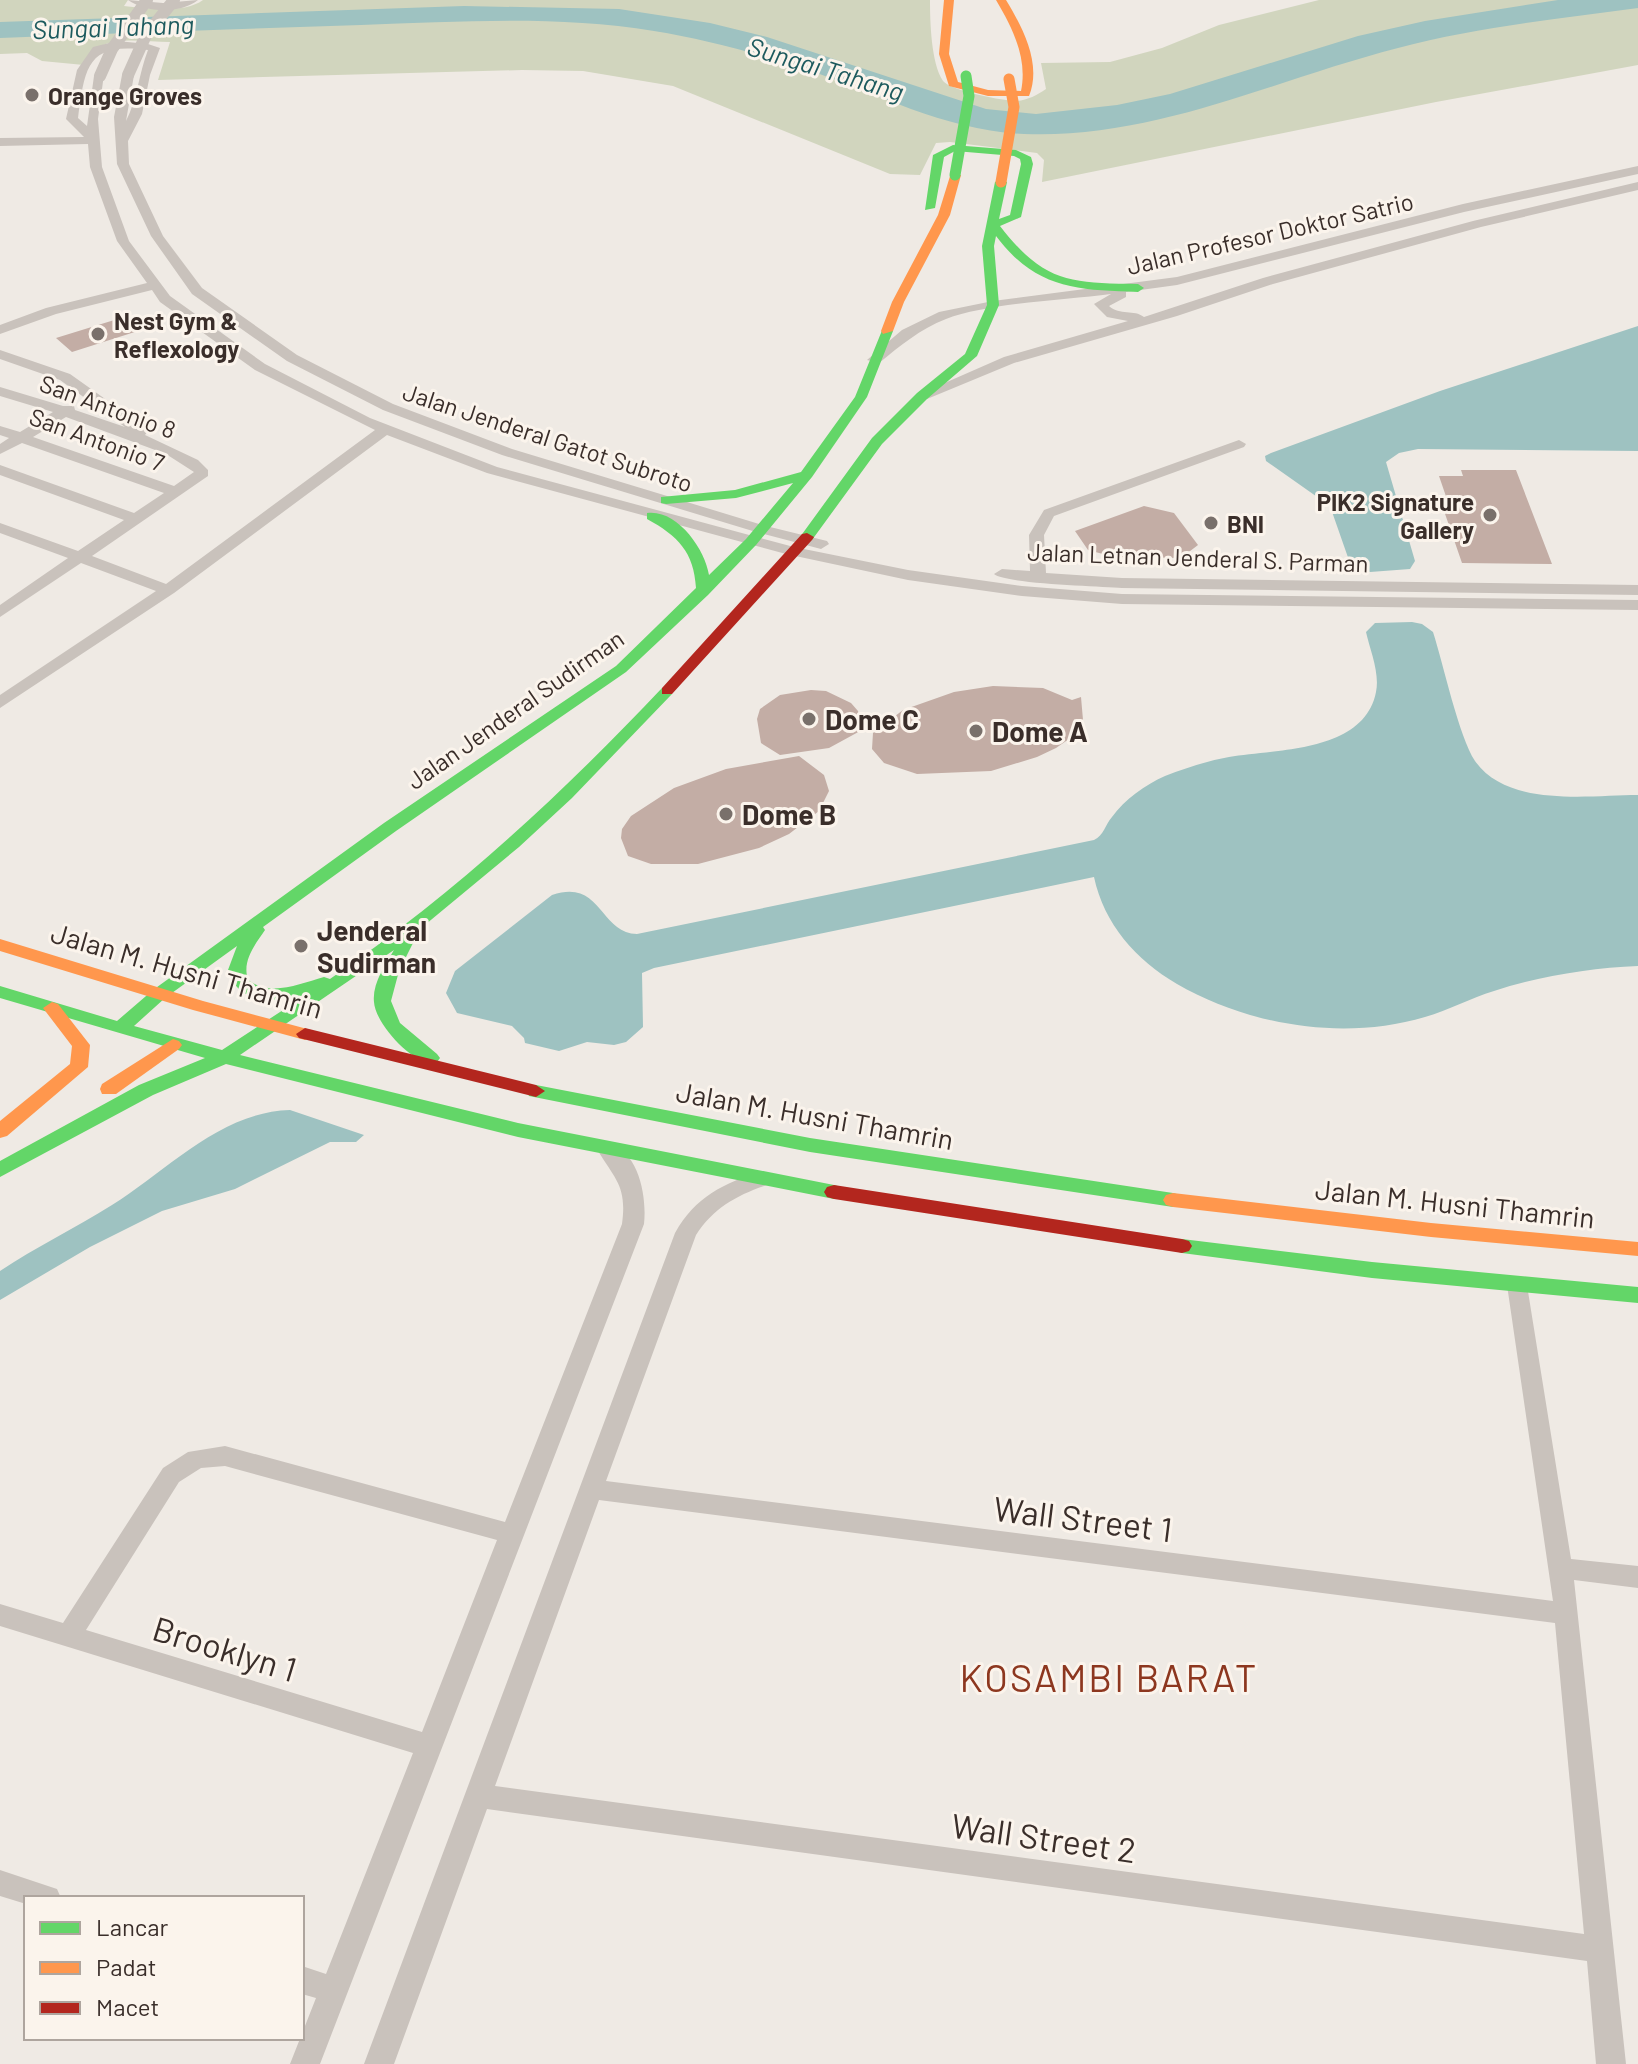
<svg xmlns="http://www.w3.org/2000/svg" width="1638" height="2064" font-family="Barlow,sans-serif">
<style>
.green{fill:#d1d5be}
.water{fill:#9ec2c1}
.building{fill:#c3ada5}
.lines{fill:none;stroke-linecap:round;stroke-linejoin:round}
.street{fill:#c9c2bc;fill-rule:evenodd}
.fast{fill:#63d668;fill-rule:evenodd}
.slow{fill:#ff974d;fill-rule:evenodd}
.jam{fill:#b3261e;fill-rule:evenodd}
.street-bridge{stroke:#c9c2bc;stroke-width:12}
.fast-bridge{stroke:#63d668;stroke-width:11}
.slow-bridge{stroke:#ff974d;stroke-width:11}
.poi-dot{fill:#79706b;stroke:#fbf4ec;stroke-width:3}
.labels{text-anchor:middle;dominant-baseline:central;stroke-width:6;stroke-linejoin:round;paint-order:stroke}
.far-poi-label{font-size:24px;font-weight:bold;fill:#3a2e2a;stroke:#fbf4ec;text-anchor:start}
.far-street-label{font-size:24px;fill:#3a2e2a;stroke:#fbf4ec}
.far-water-label{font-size:26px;font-style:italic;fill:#1d5a5e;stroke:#fbf4ec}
.poi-label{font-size:28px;font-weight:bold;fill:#3a2e2a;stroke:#fbf4ec;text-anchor:start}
.street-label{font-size:28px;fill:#3a2e2a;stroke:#fbf4ec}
.near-street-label{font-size:34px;fill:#3a2e2a;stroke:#fbf4ec}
.near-quarter-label{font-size:38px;letter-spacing:2px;fill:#8d371f;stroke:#fbf4ec}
</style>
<rect width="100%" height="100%" fill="#efeae4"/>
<!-- green -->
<path class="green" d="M0,0H128L124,6C146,8 184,14 203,0H930C930,21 931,63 943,81C951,91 1004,101 1017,101C1028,100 1037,95 1046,89L1041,63L1110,62L1162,48L1219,25L1319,0H1638V65L1436,102L1042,182L1044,160L1037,153L950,142L936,143L920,175L890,174L673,86L583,71L522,70L158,80L170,42C138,42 97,32 84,65L42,61L27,53L0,54Z"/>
<!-- water -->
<path class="water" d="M1558,0H1638V8C1558,19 1476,27 1398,48C1273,80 1157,139 1024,134C947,131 879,94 808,70C758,54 705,39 654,31C556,15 458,22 361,25C240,29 120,33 0,38V22L464,6L619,9L710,23L767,37L986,109L1036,114L1117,105L1170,94L1358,36L1425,21Z
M1638,326V451L1418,449L1399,453L1386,462L1415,561L1410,569L1370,572L1351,566L1330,506L1266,461L1265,456L1271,453L1440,391Z
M1412,622L1422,624L1433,632C1443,663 1459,737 1475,761C1508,808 1589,795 1638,795V966C1591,968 1539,976 1494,991C1471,998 1449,1010 1425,1017C1344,1041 1250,1026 1177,984C1136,960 1104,924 1094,877L654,968L642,973L643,1027L626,1042L614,1045L587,1042L559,1051L525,1043L524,1038L512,1026L457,1013L446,993L455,971L552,895C602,878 599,933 637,934L1094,840C1104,835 1105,825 1112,817C1125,799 1145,785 1165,776C1186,768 1207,761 1229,757C1275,749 1364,753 1376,692C1380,673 1370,650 1366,632L1375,623Z
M290,1110L364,1135L356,1142H330L235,1189L162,1211L90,1247L0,1300V1271C36,1247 75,1228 112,1205C168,1170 220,1112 290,1110Z"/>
<!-- building -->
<path class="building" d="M124,317L141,330L72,352L56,338Z
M1461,470H1516L1552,564L1462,563L1443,508H1450L1439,476H1463Z
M1144,506L1174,513L1198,545L1181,558L1114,557L1088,550L1075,531Z
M993,686L1043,688L1072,700L1081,697L1083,720L1069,739L1056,748L1037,757L991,771L917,774L884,763L872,749L873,733L903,710L954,692Z
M811,690L826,691L851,703L858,711L862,730L829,748L780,755L761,743L757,719L760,709L780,695Z
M799,756L824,775L829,791L819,811L789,834L759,848L698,864H651L628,856L621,838L622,829L631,816L674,788L726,769Z"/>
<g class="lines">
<!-- street -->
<path class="street" d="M128,0L163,3L198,0C180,14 146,13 128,0Z
M117,41L148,44L160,48L150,75L142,114L128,141L129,164L163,236L202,288L297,355L393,404L512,449L766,526L827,541L829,544L821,549L756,532L502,455L383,410L287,361L192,294L151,236L117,164L114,117L122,75L128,72L134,75L126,121C137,100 139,73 148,50C88,42 85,65 78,118L87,126L94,76L104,74L98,119L102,167L129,241L170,296L265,364L370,418L497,467L794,547L908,570L1022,586L1122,594L1638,600V610L1122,604L1022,596L908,580L786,554L487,473L387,435L174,593L0,708V695L156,591L81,563L0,617V605L68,558L0,533V523L78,551L124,520L0,475V465L134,513L164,493L22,443L0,454V444L9,438L0,435V426L20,432L53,412L0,396V387L63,406H74L75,410L125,427L60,380L0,359V350L70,374L146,428L148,431L145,435L198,460L208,470V476L92,556L166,584L375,430L255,370L160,302L152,290L56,314L0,334V325L46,308L147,283L117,241L90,167L88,144L0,146V138L84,137L66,119L77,70L93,47ZM66,417L166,454L194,472L174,486L33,437Z
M1638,166V174L1464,212L1177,285L1126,292V297L1109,306C1120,316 1134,309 1144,317L1263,278L1473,221L1638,182V190L1481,227L1273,284L1177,316L1014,363L927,399H917L915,396L1004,357L1128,321L1107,317L1094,304L1111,294C1065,300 988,303 946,319C920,329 900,346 879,363L867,360L902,330L939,312L993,301L1177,277L1463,204Z
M1239,440L1246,444L1244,447L1054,516L1044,535L1046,573L1122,578L1638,585V595L1122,588C1099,586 1006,584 994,574L1002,569L1030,571L1029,535L1044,510Z
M609,1143C639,1152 647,1197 644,1224L320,2064H290L316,1998L302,1994V1966L326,1974L413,1753L0,1626V1604L63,1623L163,1468L188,1452L225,1446L505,1522L622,1224C627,1187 616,1180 598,1151L602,1146ZM225,1466L497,1540L422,1732L86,1630L179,1482L201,1468Z
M762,1171L770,1174L773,1179L770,1184C739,1194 714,1207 696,1235L606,1481L1553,1601L1507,1285L1510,1279L1518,1277L1526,1279L1571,1559L1638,1566V1588L1574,1580L1626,2064H1596L1587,1961L487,1809L394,2064H364L675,1233C695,1197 724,1183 762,1171ZM599,1500L1555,1623L1584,1934L495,1786Z
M0,1870L57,1889L61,1898H26V1904L0,1896Z"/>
<!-- fast -->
<path class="fast" d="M953,145L1016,150L1031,157L1033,164L1021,217L1000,226C1044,283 1070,283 1138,284L1144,288L1138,292C1076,290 1036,289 996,236L994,246L999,305L977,356L927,399L882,444L812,540H802L800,537L872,438L917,393L965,354L987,305L982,246L995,182L1001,179L1007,182L999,219L1010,215L1021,164L1020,159L1014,156L955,151L944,157L935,208L925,210L933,155Z
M883,328L893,331L867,397L812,477L756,545L708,595L626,672L396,831L263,927L265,930C254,946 242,961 248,980C271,997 299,984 324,977L330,979C452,896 561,795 662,688H672V694L572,798L519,847L420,929L399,971L391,1001L400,1023L437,1054L440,1058L437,1062C416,1069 375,1024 374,1002C372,984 385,965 394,950L240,1055L518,1123L834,1185L841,1187L844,1192L841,1197L834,1199L518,1137L226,1064L153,1095L0,1177V1161L139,1085L205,1058L0,998V986L117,1021L153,990L384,823L616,666L696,588C694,552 678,536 647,519V513C677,509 705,549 709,575L746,539L793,483L736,498L666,504L661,503V497L735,490L801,472L855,397ZM237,946L228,970C238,1006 276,1002 306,995L222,1050L134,1026L165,998Z
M536,1085L810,1138L1173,1193L1180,1195L1183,1200L1180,1205L1173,1207L810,1152L529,1096L527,1091L529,1086Z
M1182,1239L1372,1262L1638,1287V1303L1372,1278L1182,1253L1175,1251L1172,1246L1175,1241Z"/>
<!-- slow -->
<path class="slow" d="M944,0H954L949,54L958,82L988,90L1021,91C1028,58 1012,27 996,0H1006C1023,28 1042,64 1029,96H988L949,86L939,54Z
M951,173L961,175L950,215L904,302L893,331L883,334L881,331L892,302L938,215Z
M0,939L203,1001L311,1030L314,1034L305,1040L193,1010L0,951Z
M52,1002L58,1004L90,1045L88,1067L7,1136L0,1138V1121L70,1064L72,1046L43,1008Z
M173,1039L179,1041L182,1045L179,1049L116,1094H102L100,1089L102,1084Z
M1173,1193L1431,1223L1638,1242V1256L1431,1237L1173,1207L1166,1205L1163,1200L1166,1195Z"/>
<!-- jam -->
<path class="jam" d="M807,533L814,537L812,540L672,694H662V688L802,534Z
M305,1028L536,1085L545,1091L536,1097L299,1038L296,1034Z
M834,1185L1182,1239L1189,1241L1192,1246L1189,1251L1182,1253L834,1199L827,1197L824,1192L827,1187Z"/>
<!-- street-bridge -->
<path class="street-bridge" d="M128,75L146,35L174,0
M100,76L112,49L147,0"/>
<!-- fast-bridge -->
<path class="fast-bridge" d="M955,175L969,96L966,76"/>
<!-- slow-bridge -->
<path class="slow-bridge" d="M1001,182L1014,107L1009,79"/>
</g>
<!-- markers -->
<g class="poi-dot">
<circle cx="32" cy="95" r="8"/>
<circle cx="98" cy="334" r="8"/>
<circle cx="1490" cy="515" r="8"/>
<circle cx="1211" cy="523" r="8"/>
<circle cx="809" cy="719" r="8"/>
<circle cx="976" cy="731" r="8"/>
<circle cx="726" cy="814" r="8"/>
<circle cx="301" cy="946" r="8"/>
</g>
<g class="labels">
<!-- far-poi labels -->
<g class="far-poi-label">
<text x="48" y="95">Orange Groves</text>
<text x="114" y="320">Nest Gym &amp;<tspan x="114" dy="28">Reflexology</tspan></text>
<text x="1474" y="501" text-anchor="end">PIK2 Signature<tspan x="1474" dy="28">Gallery</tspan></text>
<text x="1227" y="523">BNI</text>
</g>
<!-- far-street labels -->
<g class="far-street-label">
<text transform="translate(1270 233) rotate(-13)">Jalan Profesor Doktor Satrio</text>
<text transform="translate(108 406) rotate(20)">San Antonio 8</text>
<text transform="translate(548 437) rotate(18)">Jalan Jenderal Gatot Subroto</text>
<text transform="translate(97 439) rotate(20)">San Antonio 7</text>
<text transform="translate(1198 557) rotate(2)">Jalan Letnan Jenderal S. Parman</text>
<text transform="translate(515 709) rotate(-35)">Jalan Jenderal Sudirman</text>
</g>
<!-- far-water labels -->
<g class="far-water-label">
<text transform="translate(113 26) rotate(-2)">Sungai Tahang</text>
<text transform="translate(826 68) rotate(17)">Sungai Tahang</text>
</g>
<!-- poi labels -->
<g class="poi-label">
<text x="825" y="719">Dome C</text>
<text x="992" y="731">Dome A</text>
<text x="742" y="814">Dome B</text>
<text x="317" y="930">Jenderal<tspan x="317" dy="32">Sudirman</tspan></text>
</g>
<!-- street labels -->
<g class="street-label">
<text transform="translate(187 970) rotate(16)">Jalan M. Husni Thamrin</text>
<text transform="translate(815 1115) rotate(10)">Jalan M. Husni Thamrin</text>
<text transform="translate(1455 1203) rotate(6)">Jalan M. Husni Thamrin</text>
</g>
<!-- near-street labels -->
<g class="near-street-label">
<text transform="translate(1083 1518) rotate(7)">Wall Street 1</text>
<text transform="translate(225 1648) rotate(17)">Brooklyn 1</text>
<text transform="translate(1044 1837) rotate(8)">Wall Street 2</text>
</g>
<!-- near-quarter labels -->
<g class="near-quarter-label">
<text x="1109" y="1677">KOSAMBI BARAT</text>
</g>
</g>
<!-- legend -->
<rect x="24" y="1896" width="280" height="144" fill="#fbf4ec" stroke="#aea59e" stroke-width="2"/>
<rect x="40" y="1922" width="40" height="12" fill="#63d668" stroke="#aea59e" stroke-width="2"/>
<text x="96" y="1936" font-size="24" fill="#3a2e2a">Lancar</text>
<rect x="40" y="1962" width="40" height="12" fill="#ff974d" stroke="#aea59e" stroke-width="2"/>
<text x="96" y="1976" font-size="24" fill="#3a2e2a">Padat</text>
<rect x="40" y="2002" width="40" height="12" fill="#b3261e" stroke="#aea59e" stroke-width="2"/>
<text x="96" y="2016" font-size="24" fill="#3a2e2a">Macet</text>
</svg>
